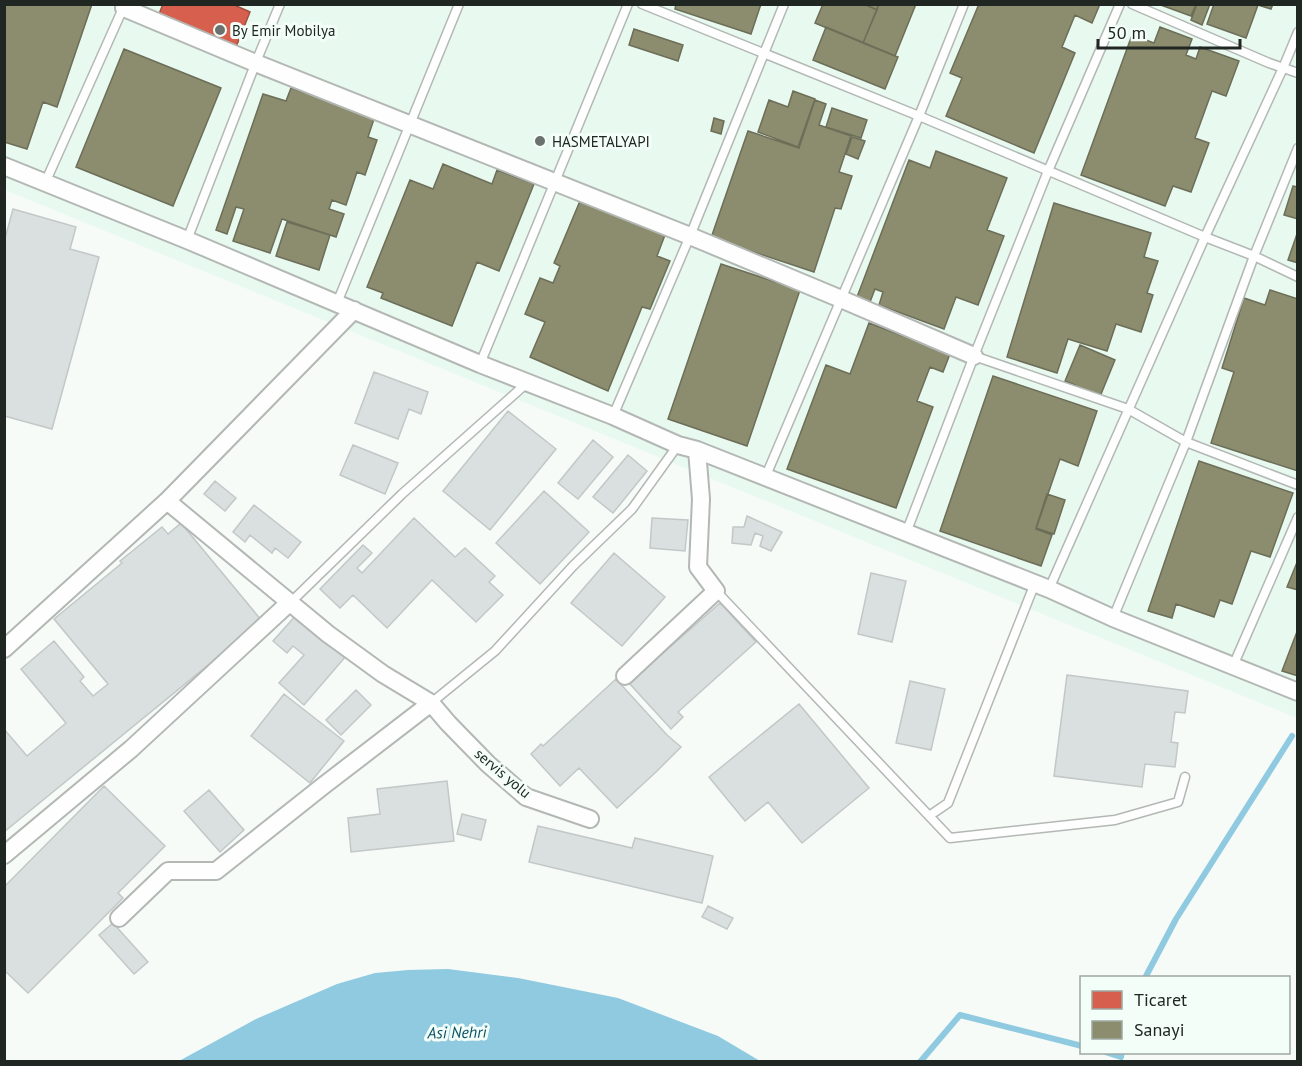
<svg xmlns="http://www.w3.org/2000/svg" width="1302" height="1066" font-family="'PT Sans',sans-serif">
<style>
.built{fill:#e8f9f0}
.water{fill:#8fcae0}
.shops{fill:#d6604d;stroke:#9f4f40;stroke-width:1.5}
.industry{fill:#8c8c6e;stroke:#6c6e58;stroke-width:1.5}
.lines{fill:none;stroke-linecap:round;stroke-linejoin:round}
.stream{stroke:#8fcae0;stroke-width:6}
.building{fill:#d9e0df;stroke:#c2c8c7;stroke-width:1.5}
.service-casing{stroke:#b3b8b5;stroke-width:11}
.minor-casing{stroke:#b3b8b5;stroke-width:20}
.service{stroke:#fefefe;stroke-width:8}
.minor{stroke:#fefefe;stroke-width:16}
.poi-dot{fill:#6b716e;stroke:#f3fef8;stroke-width:2}
.labels{text-anchor:middle;dominant-baseline:central;stroke-width:6;stroke-linejoin:round;paint-order:stroke}
.poi-label{font-size:15px;fill:#202723;stroke:#f3fef8;text-anchor:start}
.street-label{font-size:15px;fill:#202723;stroke:#f3fef8}
.water-label{font-size:16px;font-style:italic;fill:#095167;stroke:#f3fef8}
</style>
<rect width="100%" height="100%" fill="#f6fbf8"/>
<!-- built -->
<path class="built" d="M4,5H1297V718L5,190Z"/>
<!-- water -->
<path class="water" d="M448,969L518,978L618,998L718,1036L760,1061H179L256,1019L337,984L375,973L408,970Z"/>
<!-- shops -->
<path class="shops" d="M163,4H232L250,12L236,47L159,14Z"/>
<!-- industry -->
<path class="industry" d="M4,4H92L57,107L43,102L27,149L4,142Z
M676,4H761L751,34L675,9Z
M823,4H864L877,10L863,43L815,23Z
M864,4H879L877,10Z
M879,4H916L895,56L863,43Z
M979,4H1100L1092,23L1075,15L1062,47L1075,53L1034,153L946,116L962,78L950,73Z
M1158,4H1196L1191,16Z
M1197,4H1210L1202,25L1191,20Z
M1214,4H1273L1271,9L1258,5L1246,38L1207,24Z
M826,27L898,57L885,89L813,60Z
M1160,27L1192,39L1186,55L1196,59L1200,47L1239,61L1226,96L1212,91L1195,138L1209,143L1191,192L1173,186L1165,206L1081,175L1132,35L1154,43Z
M634,29L683,45L678,61L629,45Z
M124,49L221,88L173,206L76,167Z
M291,88L375,116L368,137L377,140L365,175L357,172L346,205L332,200L329,209L344,214L336,237L282,219L270,253L233,241L244,209L236,207L227,234L216,230L263,94L286,101Z
M793,91L815,99L798,147L758,132L769,100L788,107Z
M815,100L826,104L819,125L851,136L839,172L852,176L841,209L835,208L814,272L711,238L748,131L799,148Z
M832,108L867,120L861,138L826,127Z
M714,118L724,121L721,134L711,131Z
M852,137L865,141L858,159L846,154Z
M936,151L1007,178L987,230L1004,236L978,305L956,297L944,329L879,305L883,292L875,289L870,302L857,297L909,160L930,168Z
M443,164L492,184L497,170L534,184L499,271L477,262L452,326L381,298L383,293L367,287L410,180L433,189Z
M1293,186L1298,187V219L1284,215Z
M580,201L665,235L657,256L670,261L650,309L642,307L608,391L530,357L545,322L525,314L540,278L553,283L560,266L554,263Z
M1054,203L1151,233L1144,257L1158,261L1147,293L1153,295L1141,332L1116,324L1107,351L1068,339L1057,373L1007,357Z
M287,222L330,235L319,270L276,256Z
M1298,231V263L1288,260Z
M721,264L800,290L747,446L668,419Z
M1270,290L1298,299V471L1211,443L1234,372L1222,368L1244,298L1265,305Z
M869,323L950,354L943,372L930,367L917,401L933,407L896,508L787,469L826,365L850,374Z
M1080,345L1115,360L1099,399L1074,389L1075,385L1065,381Z
M993,376L1097,411L1078,466L1060,459L1036,529L1052,535L1041,566L940,531Z
M1199,461L1293,493L1270,557L1251,551L1232,604L1220,600L1214,617L1176,604L1172,618L1148,611Z
M1047,494L1065,500L1054,534L1036,528Z
M1298,560V590L1287,587Z
M1298,629V676L1282,671Z"/>
<g class="lines">
<!-- stream -->
<path class="stream" d="M1145,978L1176,919L1292,736
M1105,1052L1121,1057L1122,1052
M920,1062L960,1015L1082,1046"/>
</g>
<!-- building -->
<path class="building" d="M13,209L76,227L70,249L99,257L52,429L4,416V242Z
M374,372L428,392L421,414L409,409L398,439L355,423Z
M508,411L556,449L490,530L443,491Z
M593,440L613,457L578,499L558,483Z
M353,445L398,463L385,494L340,475Z
M628,455L647,471L613,513L593,497Z
M215,481L236,498L225,511L204,494Z
M544,491L589,532L540,584L496,543Z
M254,505L301,542L288,558L275,548L272,553L250,535L245,542L233,532Z
M747,516L782,532L771,551L760,546L763,536L755,533L751,545L732,543L733,527H744Z
M414,518L455,557L465,548L495,576L489,582L503,595L476,622L432,580L387,628L353,595L340,608L320,589L363,545L372,553L357,568L362,573Z
M652,518L688,520L685,551L650,548Z
M181,523L262,621L4,832V729L27,756L66,723L21,669L54,641L84,677L80,681L93,696L108,684L54,619L122,563L120,561L162,527L168,534Z
M614,553L665,597L622,646L571,603Z
M871,573L906,581L892,642L858,634Z
M720,603L756,642L678,712L683,717L671,729L629,683Z
M298,613L346,656L304,705L279,683L304,655L293,646L287,653L273,641Z
M1067,675L1188,691L1185,713L1175,712L1171,742L1178,743L1175,767L1145,764L1142,787L1054,776Z
M616,679L667,735L681,747L656,772L617,808L579,768L560,786L531,754L541,744L543,746Z
M910,681L945,689L931,750L896,743Z
M356,690L371,705L341,735L326,720Z
M284,694L344,741L310,783L251,736Z
M799,704L869,788L802,843L768,802L745,821L709,777Z
M447,781L454,841L351,852L348,818L380,814L377,789Z
M104,786L165,846L118,893L123,898L28,993L4,970V887Z
M209,790L244,830L220,852L184,811Z
M462,814L486,820L481,840L457,834Z
M538,826L632,848L635,838L713,856L702,903L529,862Z
M708,906L733,918L727,929L702,917Z
M113,923L148,962L134,974L99,935Z"/>
<g class="lines">
<!-- service casing -->
<g class="service-casing">
<path id="service" d="M642,4L919,116L1205,237L1254,256L1298,277
M1132,4L1269,63L1298,73
M45,183L124,6
M187,240L256,62L280,4
M337,303L459,4
M974,356L1048,171L1120,4
M480,364L628,4
M613,416L690,236L784,4
M765,478L919,116L964,4
M906,533L974,356L1128,409L1186,442L1298,485
M1049,589L1205,237L1283,68L1298,32
M716,591L950,838L1115,820L1178,802L1185,777
M290,603L402,494L528,382
M1113,618L1186,442L1254,256L1298,148
M1233,666L1298,517
M431,703L495,651L573,566L632,509L678,445
M929,816L948,803L1035,583"/>
</g>
<!-- minor casing -->
<g class="minor-casing">
<path id="minor" d="M124,8L253,62L690,236L841,299L974,356
M4,166L187,240L480,364L613,416L678,445L697,450L1049,589L1113,618L1298,692
M167,501L328,634L383,674L431,703L448,723L488,764L526,797L590,819
M4,649L167,501L354,310
M625,676L716,591L698,567L701,499L697,450
M4,855L131,749L289,603
M119,918L168,871H216L323,786L431,703"/>
</g>
<!-- service -->
<use href="#service" class="service"/>
<!-- minor -->
<use href="#minor" class="minor"/>
</g>
<!-- markers -->
<g class="poi-dot">
<circle cx="220" cy="30" r="6"/>
<circle cx="540" cy="141" r="6"/>
</g>
<g class="labels">
<!-- poi labels -->
<g class="poi-label">
<text x="232" y="30">By Emir Mobilya</text>
<text x="552" y="141">HASMETALYAPI</text>
</g>
<!-- street labels -->
<g class="street-label">
<text transform="translate(503 773) rotate(40)">servis yolu</text>
</g>
<!-- water labels -->
<g class="water-label">
<text transform="translate(457 1032) rotate(-1)">Asi Nehri</text>
</g>
</g>
<!-- border -->
<rect width="1302" height="1066" fill="none" stroke="#202723" stroke-width="12"/>
<!-- legend -->
<rect x="1080" y="976" width="210" height="78" fill="#f3fef8" stroke="#9fa8a3" stroke-width="1.5"/>
<rect x="1092" y="991" width="30" height="18" fill="#d6604d" stroke="#9fa8a3" stroke-width="1.5"/>
<text x="1134" y="1006" font-size="18" fill="#202723">Ticaret</text>
<rect x="1092" y="1021" width="30" height="18" fill="#8c8c6e" stroke="#9fa8a3" stroke-width="1.5"/>
<text x="1134" y="1036" font-size="18" fill="#202723">Sanayi</text>
<!-- scale -->
<path d="M1098 39v9h142v-9" fill="none" stroke="#202723" stroke-width="3"/>
<text x="1107" y="39" font-size="18" fill="#202723" stroke="#f3fef8" stroke-width="4.5" paint-order="stroke">50 m</text>
</svg>
